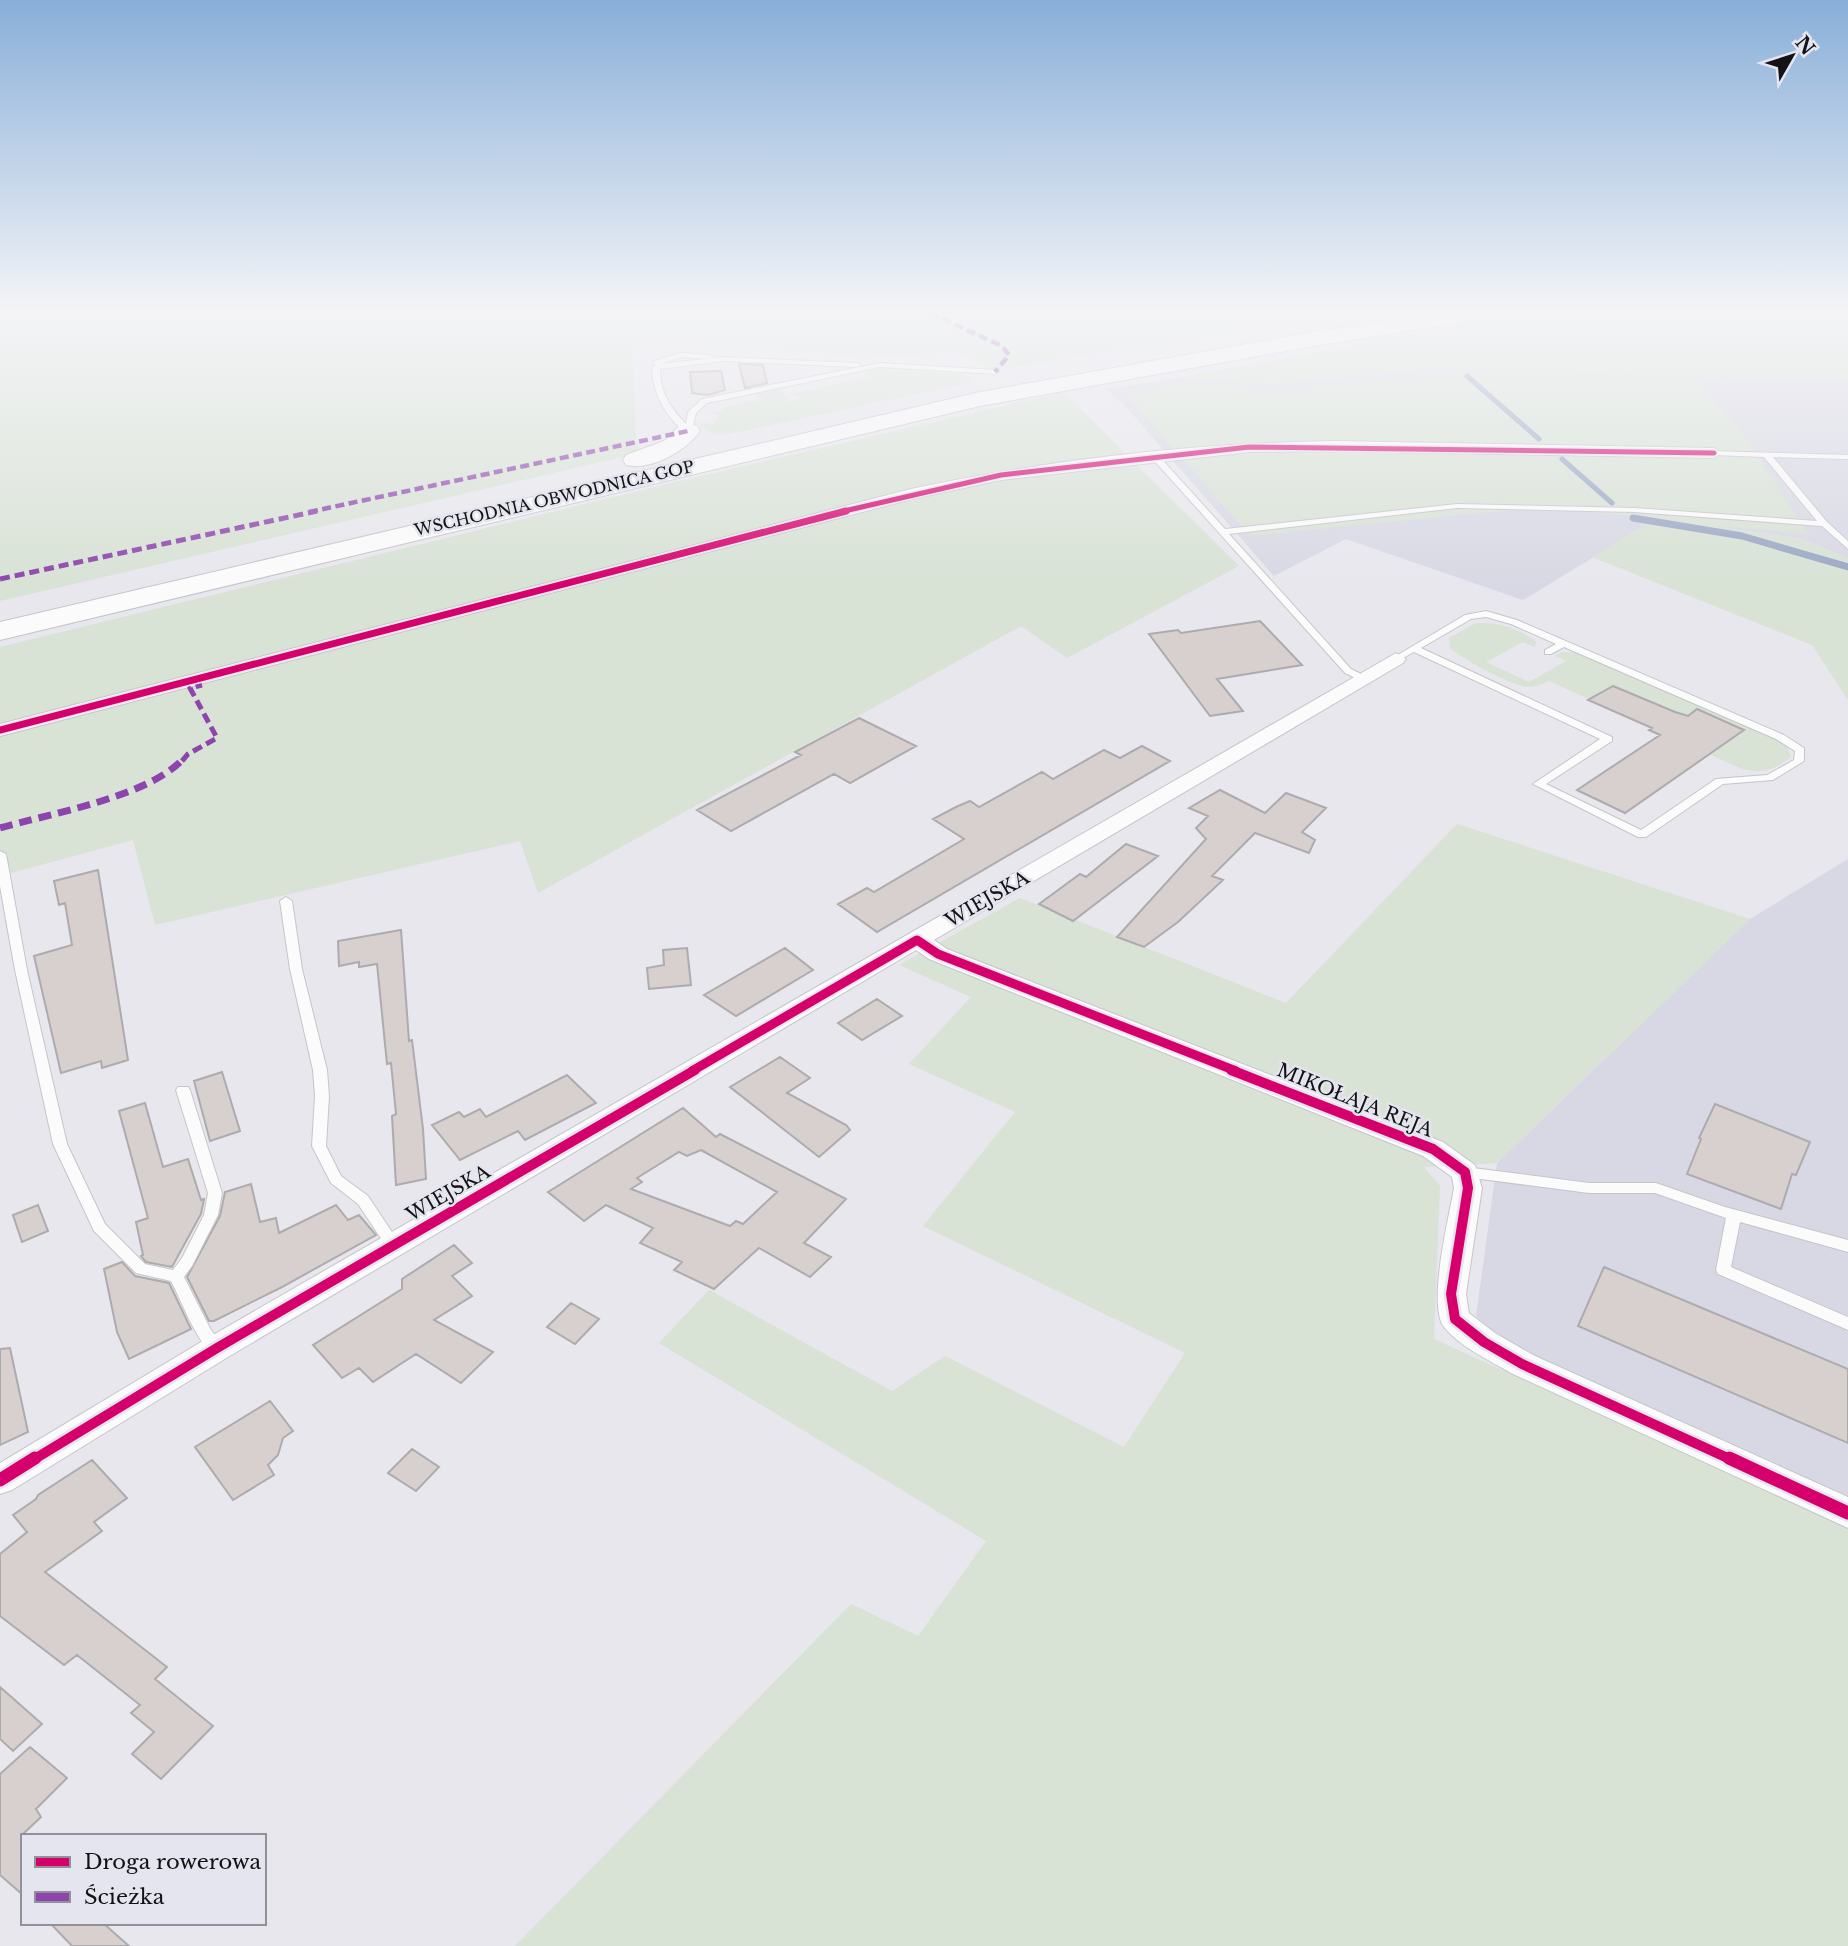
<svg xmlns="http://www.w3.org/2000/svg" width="1848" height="1946" font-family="'Libre Baskerville',serif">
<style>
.built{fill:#d7d8e3}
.green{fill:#d8e2d5}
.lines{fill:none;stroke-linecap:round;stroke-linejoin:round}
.stream-far1{stroke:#9aa7c3;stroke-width:5}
.stream{stroke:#9aa7c3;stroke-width:7}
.building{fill:#d8cfcf;stroke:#adabad;stroke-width:2;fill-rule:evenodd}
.lane-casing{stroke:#c5c5c9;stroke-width:2}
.street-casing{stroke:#c5c5c9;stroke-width:2}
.highway-casing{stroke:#c5c5c9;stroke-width:2}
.lane{fill:#fbfbfc;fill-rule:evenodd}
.street{fill:#fbfbfc;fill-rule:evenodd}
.highway{fill:#fbfbfc;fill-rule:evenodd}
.quiet-far2{stroke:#8e44ad;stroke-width:4.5;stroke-dasharray:9 4.5;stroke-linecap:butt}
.quiet-far1{stroke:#8e44ad;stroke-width:5;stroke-dasharray:10 5;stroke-linecap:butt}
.quiet{stroke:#8e44ad;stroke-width:7;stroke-dasharray:13 7;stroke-linecap:butt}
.cycleway-far4-casing{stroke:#e5e5ef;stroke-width:8}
.cycleway-far3-casing{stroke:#e5e5ef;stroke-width:10}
.cycleway-far2-casing{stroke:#e5e5ef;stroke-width:13}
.cycleway-far1-casing{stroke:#e5e5ef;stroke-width:15}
.cycleway-casing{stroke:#e5e5ef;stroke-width:18}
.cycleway-far4{stroke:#d6006c;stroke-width:5}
.cycleway-far3{stroke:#d6006c;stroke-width:7}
.cycleway-far2{stroke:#d6006c;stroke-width:9}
.cycleway-far1{stroke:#d6006c;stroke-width:10}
.cycleway{stroke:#d6006c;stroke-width:13}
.labels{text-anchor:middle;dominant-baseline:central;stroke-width:5;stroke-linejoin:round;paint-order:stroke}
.far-street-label{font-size:16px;fill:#131316;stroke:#e5e5ef}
.street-label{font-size:19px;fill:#131316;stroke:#e5e5ef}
</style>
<rect width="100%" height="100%" fill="#e7e7ed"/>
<!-- built -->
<path class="built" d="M1440,368L1848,381V558L1801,539L1658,518L1523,600L1346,539L1274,576L1126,407L1106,389L1177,378L1273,384Z
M1848,859V1502L1515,1351L1476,1316L1497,1163L1750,919Z"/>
<!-- green -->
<path class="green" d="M0,313H1357L993,370L959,353L865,358L626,337L632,343L636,438L640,453L0,601Z
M1548,313H1848V381L1440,368L1273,384L1177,378L1434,330Z
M884,369L961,374L974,378L964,384L725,435L713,434L698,423L714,424L719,415L705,412H720L724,407L761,399L755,394L766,391L772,393L769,391L776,389L790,397L787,399L790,401L801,398L789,394L872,377L867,371Z
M1442,372L1699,379L1746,439L1809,534L1706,525L1801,539L1848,558V700L1812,645L1592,557L1655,519L1540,507L1250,536L1125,393L1187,383L1284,391Z
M1063,392L1239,566L1067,658L1021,626L538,893L520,841L155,925L133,840L0,876V647L675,482Z
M1476,623C1497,622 1520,628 1536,642L1535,647L1523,642L1486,662L1529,682L1566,661L1555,656L1562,652L1580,653L1773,737L1787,747L1791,757C1773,770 1764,774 1742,769L1549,681C1542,684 1536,687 1528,687C1512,686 1462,659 1450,648L1449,638Z
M1457,824L1750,919L1497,1163L1424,1167L1440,1186L1434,1339L1848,1527V1946H515L851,1604L918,1636L986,1541L659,1343L709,1290L892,1391L945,1356L1124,1447L1185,1353L923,1226L1015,1112L909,1064L971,997L899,965L1020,898L1286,1003Z"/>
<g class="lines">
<!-- stream-far1 -->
<path class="stream-far1" d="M1467,376L1539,439
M1562,459L1612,503"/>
<!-- stream -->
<path class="stream" d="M1633,518L1742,536L1848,567"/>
</g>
<!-- building -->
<path class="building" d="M739,364L763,365L767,383L745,388Z
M721,371L725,390L708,395L692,393L690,372Z
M1260,621L1302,665L1217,679L1243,711L1210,716L1149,634L1178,630L1181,633Z
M1613,686L1675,712L1688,716L1697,709L1744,730L1625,813L1577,790L1660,735L1649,730L1652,728L1588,700Z
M859,718L916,746L850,783L834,774L731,831L697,810L801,755L795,752Z
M1142,746L1170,761L877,932L838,904L867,888L874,892L964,839L933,819L956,807L970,801L979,807L1042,772L1053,779L1104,750L1120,758Z
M1220,790L1265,813L1286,793L1326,808L1302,832L1315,840L1309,853L1255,833L1212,876L1223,880L1178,922L1144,947L1117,937L1206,839L1196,828L1208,816L1189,808Z
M1126,844L1158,856L1073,921L1039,904L1080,874L1086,877Z
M98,870L128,1060L102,1068L101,1061L61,1073L34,956L72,945L65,903L59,905L54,881Z
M401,930L409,1041L412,1040L423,1129L426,1179L396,1185L392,1116L396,1114L391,1063L387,1064L377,964L359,967V962L339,966L338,941Z
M687,948L691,985L649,989L647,968L664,965L663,950Z
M785,948L813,970L736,1016L704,995Z
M877,999L902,1016L862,1040L838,1023Z
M780,1057L810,1078L787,1093L846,1125L850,1130L819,1157L730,1087Z
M222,1072L240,1131L210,1141L194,1081Z
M567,1075L596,1103L525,1140L518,1131L460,1160L432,1125L459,1112L464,1117L480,1109L486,1117Z
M145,1103L163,1167L188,1159L201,1200L204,1199L201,1214L172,1267L146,1262L141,1256L143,1255L136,1222L148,1218L119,1111Z
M1715,1104L1810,1142L1796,1175L1792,1174L1781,1209L1687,1174L1701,1139L1699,1138Z
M683,1108L716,1137L720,1134L846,1199L804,1243L831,1257L810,1277L759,1248L714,1289L674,1270L682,1262L640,1243L653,1228L606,1205L584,1221L548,1192ZM701,1150L777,1192L743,1224L736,1221L730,1226L631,1189L642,1182L637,1178L679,1152L687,1156Z
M251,1184L260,1222L276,1218L279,1233L336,1205L348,1220L359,1215L376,1235L282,1287L214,1321H209L187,1277L220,1216L225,1192Z
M38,1205L48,1231L22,1242L13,1215Z
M454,1245L472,1263L452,1276L472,1296L434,1320L493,1352L461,1383L416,1354L373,1382L359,1368L342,1378L313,1345L402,1289V1279Z
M122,1262L135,1276L169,1283L191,1329L129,1359L117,1332L104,1269Z
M1604,1267L1848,1369V1443L1578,1326Z
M571,1303L599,1319L575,1344L547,1327Z
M10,1348L28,1432L0,1445V1349Z
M270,1401L293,1431L283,1438L278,1455L268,1465L274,1475L233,1500L195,1447Z
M412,1449L439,1467L416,1491L388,1473Z
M92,1460L127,1498L94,1522L102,1531L45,1572L167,1667L155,1679L213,1726L161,1779L132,1754L154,1732L131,1713L140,1705L77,1655L64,1665L0,1616V1554L27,1532L13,1515L36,1499L38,1495Z
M0,1687L42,1724L13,1751L0,1739Z
M30,1747L67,1778L36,1809L41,1817L23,1834V1895L0,1875V1774Z
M50,1923H103L129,1946H72Z"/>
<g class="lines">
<!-- lane casing -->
<g class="lane-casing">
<path id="lane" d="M681,353L710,355L712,356L713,358L724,357L857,363L861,365L857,367L724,361L660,369C660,392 670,407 686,424L688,412L702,399L880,363L995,370L999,372L995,374L880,367L707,403L696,413L692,431L688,433C666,420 652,392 652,367L656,365L653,363L654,361ZM682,357L707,359L660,364Z
M1711,451L1848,455V459L1773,457L1827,522L1848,541V549L1822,526L1634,512L1457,508L1229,534L1351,669L1365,676V680H1359L1345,673L1150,456L1157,454L1225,529L1457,504L1634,508L1817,521L1764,457L1714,455L1710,453Z
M1486,611L1517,620L1784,735L1804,748V761L1773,780L1723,784L1646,837H1638L1533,784L1600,739L1414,652L1396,662L1391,659L1465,615ZM1486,617L1511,624L1556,644L1545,650V654H1551L1564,647L1776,739L1795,751L1794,760L1767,775L1716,779L1641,830L1546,784L1612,741V737L1421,648L1471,619Z
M0,851L6,854L27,970L67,1144L105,1224L145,1264L173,1270L182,1258L204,1215L208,1193L176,1090L178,1087H188L190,1090L222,1193L218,1215L192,1266L184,1277L211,1330L225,1348L222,1352C217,1354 216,1356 211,1352C197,1342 180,1298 171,1281L136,1273L94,1231L53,1144L15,970L0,886Z
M286,897L292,901L302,969L327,1070L329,1096L326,1146L341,1176L368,1196L398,1241L400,1245L398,1249L393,1251L388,1249L358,1204L331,1183L312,1146L315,1096L313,1070L290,969L280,901Z
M1465,1167L1589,1183H1656L1725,1207L1848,1240V1252L1740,1222L1731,1267L1848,1317V1330L1718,1274L1716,1270L1726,1218L1655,1193H1589L1465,1177L1460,1176L1458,1172L1460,1168Z"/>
</g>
<!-- street casing -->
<g class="street-casing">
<path id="street" d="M1334,441L1714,448L1722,453L1714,458L1334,451L1249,452L1001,480L912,499L0,736V724L911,489C1049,460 1192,443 1334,441Z
M1396,653L1406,659L1403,663L934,940L947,949L1443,1142L1475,1165L1482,1188L1466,1294L1469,1313L1495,1333L1533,1355L1848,1497V1528L1511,1373C1489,1360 1460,1347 1444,1327C1427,1305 1449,1217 1454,1188L1452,1177L1423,1156L929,959L916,950L228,1357L12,1490L0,1494V1463L206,1339Z"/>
</g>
<!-- highway casing -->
<g class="highway-casing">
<path id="highway" d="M1440,313H1493L1490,317L1483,319L1308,347L980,406L0,640V622L980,392L1308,333Z
M688,424L697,426L700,431C686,451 651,471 626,465L623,460L626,455L664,441L679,426Z"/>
</g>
<!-- lane -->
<use href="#lane" class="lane"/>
<!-- street -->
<use href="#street" class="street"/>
<!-- highway -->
<use href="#highway" class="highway"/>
<!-- quiet-far2 -->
<path class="quiet-far2" d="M930,313L1002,346L1009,355L995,372
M309,512L688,431"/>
<!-- quiet-far1 -->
<path class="quiet-far1" d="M0,579L317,511
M182,761L188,754L217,738L190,688L202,685"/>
<!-- quiet -->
<path class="quiet" d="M0,828C52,813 148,797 183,759"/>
<!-- cycleway-far4 casing -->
<g class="cycleway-far4-casing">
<path id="cycleway-far4" d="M840,512L1001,475L1249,447L1714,453"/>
</g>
<!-- cycleway-far3 casing -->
<g class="cycleway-far3-casing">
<path id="cycleway-far3" d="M0,730L846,511"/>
</g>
<!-- cycleway-far2 casing -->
<g class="cycleway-far2-casing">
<path id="cycleway-far2" d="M692,1071L917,940L938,954L1236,1071"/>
</g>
<!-- cycleway-far1 casing -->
<g class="cycleway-far1-casing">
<path id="cycleway-far1" d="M1231,1070L1433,1149L1465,1172L1468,1188L1451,1294L1455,1319L1484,1342L1522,1364L1732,1460
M33,1460L217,1348L695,1070"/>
</g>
<!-- cycleway casing -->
<g class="cycleway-casing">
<path id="cycleway" d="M1729,1458L1848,1513
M0,1480L35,1458"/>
</g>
<!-- cycleway-far4 -->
<use href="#cycleway-far4" class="cycleway-far4"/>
<!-- cycleway-far3 -->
<use href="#cycleway-far3" class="cycleway-far3"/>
<!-- cycleway-far2 -->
<use href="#cycleway-far2" class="cycleway-far2"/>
<!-- cycleway-far1 -->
<use href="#cycleway-far1" class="cycleway-far1"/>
<!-- cycleway -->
<use href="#cycleway" class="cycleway"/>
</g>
<!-- sky -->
<linearGradient id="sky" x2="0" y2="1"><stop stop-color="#89afd9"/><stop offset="0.53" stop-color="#f4f4f7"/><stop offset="1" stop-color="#f4f4f7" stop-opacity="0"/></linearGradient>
<rect width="1848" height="586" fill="url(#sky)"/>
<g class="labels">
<!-- far-street labels -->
<g class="far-street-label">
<text transform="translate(554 498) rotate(-13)">WSCHODNIA OBWODNICA GOP</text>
</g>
<!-- street labels -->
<g class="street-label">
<text transform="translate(987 899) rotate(-30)">WIEJSKA</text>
<text transform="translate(1355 1100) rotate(22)">MIKOŁAJA REJA</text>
<text transform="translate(448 1193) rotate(-30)">WIEJSKA</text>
</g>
</g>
<!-- legend -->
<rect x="21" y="1834" width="245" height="91" fill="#e5e5ef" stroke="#919198" stroke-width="2"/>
<rect x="35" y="1857" width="35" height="10" fill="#d6006c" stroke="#919198" stroke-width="2"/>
<text x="84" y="1869" font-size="21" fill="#131316">Droga rowerowa</text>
<rect x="35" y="1892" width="35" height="10" fill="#8e44ad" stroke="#919198" stroke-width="2"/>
<text x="84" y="1904" font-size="21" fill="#131316">Ścieżka</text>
<!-- north arrow -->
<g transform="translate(1792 56) rotate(51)" stroke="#e5e5ef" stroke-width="5" paint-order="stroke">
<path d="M0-5L12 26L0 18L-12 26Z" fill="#131316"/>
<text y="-10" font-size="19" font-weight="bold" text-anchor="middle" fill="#131316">N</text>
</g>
</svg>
